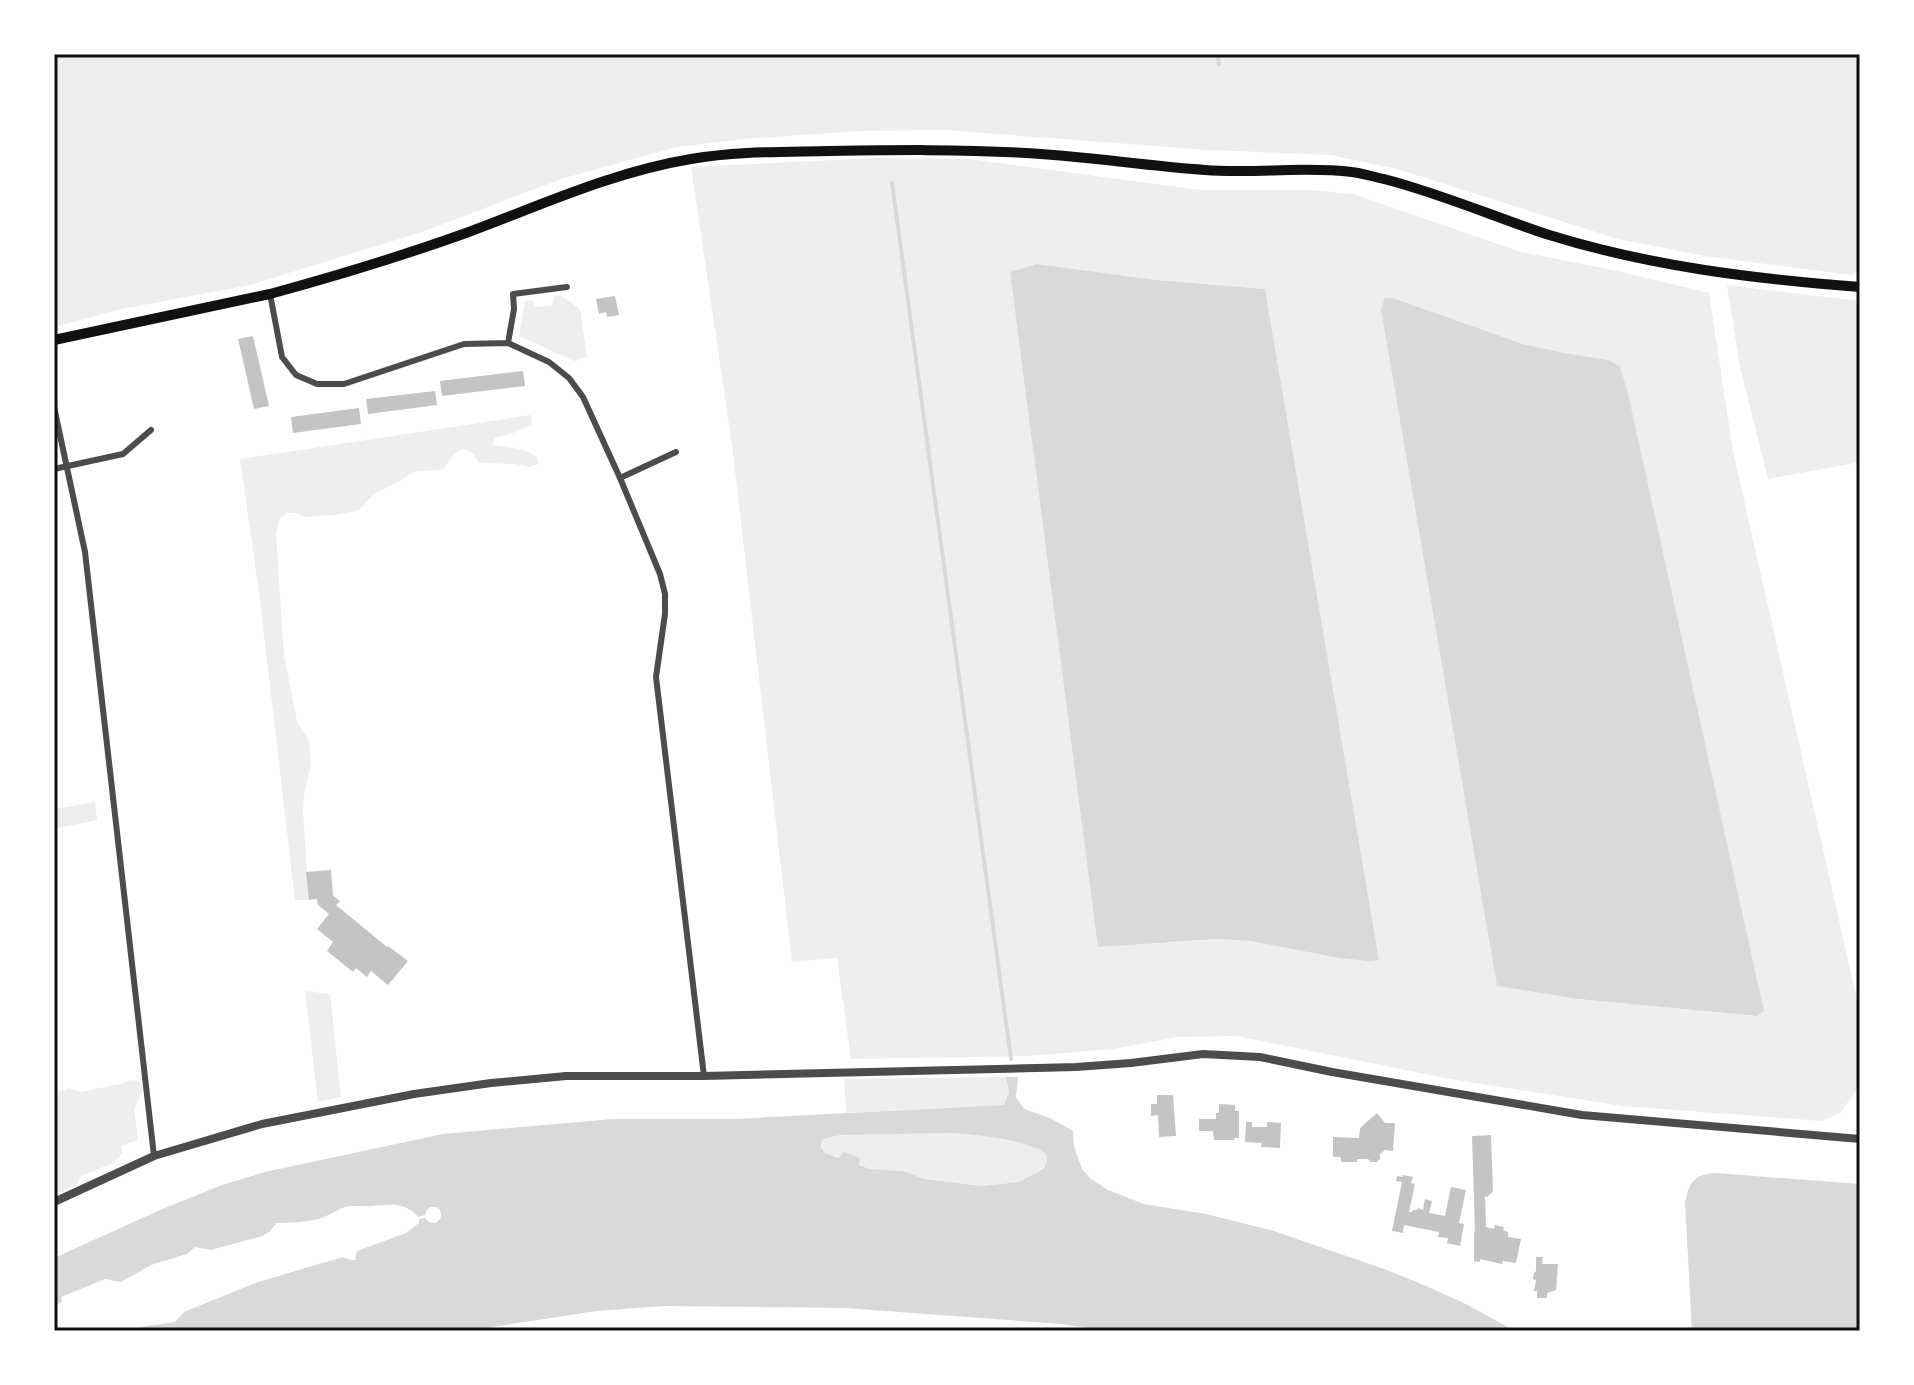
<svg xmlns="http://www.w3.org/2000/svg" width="1914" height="1385" font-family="Lato,sans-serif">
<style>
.green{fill:#eee;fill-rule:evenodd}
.water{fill:#d9d9d9;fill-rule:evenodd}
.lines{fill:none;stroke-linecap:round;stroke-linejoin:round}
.stream{stroke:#d9d9d9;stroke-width:4}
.building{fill:#c4c4c4}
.minor{stroke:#4c4c4c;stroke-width:6}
.tertiary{stroke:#4c4c4c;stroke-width:8}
.trunk{stroke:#111;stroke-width:10}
.neatline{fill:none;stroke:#111;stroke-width:3}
</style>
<rect width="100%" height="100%" fill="#fff"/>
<!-- green -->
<path class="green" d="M54,54H1860V271L1852,275L1705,256L1618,239L1397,169L1330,155L1208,150L944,130L860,131L745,139L677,147L561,179L425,231L250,285L122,309L54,327Z
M875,158L969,159L1200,190H1308L1353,194L1521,252L1613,270L1709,293L1733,451L1860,1013V1085L1840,1113L1822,1121L1622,1106L1450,1079L1236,1036L1177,1037L1114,1049L1029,1056L851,1059L837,958L792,962L732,445L691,167ZM1037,264L1156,280L1265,289L1379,960L1251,941L1217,939L1167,943ZM1393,298L1523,344L1566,353L1608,360L1620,366L1628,393L1758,984L1757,1016L1578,999L1497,986Z
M1727,285L1860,301V462L1768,479L1740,367Z
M560,295L580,309L587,357L574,361L519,336L525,301L532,300L535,307L552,306L554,296Z
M531,415L532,424L516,432L495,438L493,445C508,448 524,447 537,457L538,464L530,467L515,464L478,463L474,453L462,449L453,455L443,469L414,472L400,481L373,495L358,511L334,515L304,517L295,513H287L279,519L276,536L284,655L297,721L309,741L311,764L304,795L303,811L309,900H295L259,592L240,459Z
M95,802L97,820L54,829V809Z
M305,991L330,994L341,1097L318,1102Z
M1006,1077L1009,1092L1004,1105L846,1113L844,1079Z
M131,1080L140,1081L143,1089L134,1109L138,1140L121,1146L123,1153L112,1163L80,1177L76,1186L54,1195V1090L56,1093L69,1088L81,1092L124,1083Z
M952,1133C978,1135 1025,1139 1046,1154L1047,1161L1044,1167L1019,1182L983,1186L924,1179L904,1171L871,1169L838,1158L825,1153L821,1148V1142L826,1138L841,1135Z"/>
<!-- water -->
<path class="water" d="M1037,264L1156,280L1265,289L1379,960L1368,961L1340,958L1251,941L1217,939L1098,947L1010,272Z
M1385,298H1393L1523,344L1565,353L1608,360L1620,366L1628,393L1758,984L1764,1011L1757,1016L1578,999L1497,986L1381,309Z
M1006,1077H1018L1016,1097L1024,1109L1050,1118L1073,1131L1074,1147L1082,1169L1091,1179L1108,1190L1144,1204L1206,1214L1274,1231L1387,1270L1424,1285L1466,1304L1515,1331H1107L1061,1324L844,1308L664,1306L597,1311L498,1326L479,1331H130L146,1326L175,1322L184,1312L258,1282L343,1257L351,1260H355L357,1251L406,1233L419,1223V1219L425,1218L429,1222L435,1223C441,1220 442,1217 440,1210C433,1204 427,1207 425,1215L418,1217C404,1201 390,1205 371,1206C362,1207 353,1205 345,1207C335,1210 326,1218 315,1220C305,1222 288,1223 277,1223L269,1232L262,1236L211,1250L195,1247L187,1254L151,1265L121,1282L105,1279L61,1297L62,1302L54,1306V1258L160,1210L222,1185L265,1172L443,1134L612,1119H735L1004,1105L1009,1092ZM952,1133C978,1135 1025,1139 1046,1154L1047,1161L1044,1168L1019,1182L983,1186L924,1179L904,1171L870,1169L859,1165L860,1158L844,1152L838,1158L825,1153L821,1148V1142L826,1138L841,1135Z
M1715,1173L1860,1184V1331H1692L1685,1202C1690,1182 1693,1175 1715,1173Z"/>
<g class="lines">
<!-- stream -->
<path class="stream" d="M1217,54L1219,64
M892,183L1011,1059"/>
</g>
<!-- building -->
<path class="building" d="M615,296L619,315L607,317L606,312L599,314L596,299Z
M253,336L269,406L254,409L238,339Z
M523,371L525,386L442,396L440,381Z
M435,391L437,405L368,414L366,399Z
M359,408L361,424L293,433L291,417Z
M331,870L333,896L340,901L336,905L387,947L388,946L408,961L388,985L371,971L367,977L356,968L353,972L327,951L333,942L317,929L329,914L318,905L317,899L309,900L306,872Z
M1157,1095H1173L1176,1136L1159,1137L1158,1115L1151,1116V1104H1157Z
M1219,1104L1235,1105V1111H1239V1138H1234V1140H1214L1213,1131H1199V1119H1216V1113H1219Z
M1377,1113L1385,1123H1395L1393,1151L1385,1150L1380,1154V1159L1377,1162H1371L1368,1159H1357V1162H1341V1157H1333V1137L1359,1138L1360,1128Z
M1246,1122H1252V1127H1267V1122L1281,1123L1280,1148L1261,1147L1262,1143L1245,1142Z
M1491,1135L1493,1191L1487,1197L1485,1196L1486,1227L1494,1229L1495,1225L1504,1227L1503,1230L1508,1232V1237L1521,1239L1516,1263L1503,1261L1502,1264L1480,1259V1262L1474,1261V1232L1475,1233L1472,1136Z
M1403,1175L1413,1177L1411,1183L1415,1184L1409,1212H1412L1413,1210H1417L1418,1208L1423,1210L1425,1199L1432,1201L1429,1213L1445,1216L1451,1187L1466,1190L1459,1223L1464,1224L1460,1246L1447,1243L1448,1238L1438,1237L1439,1232L1404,1225L1403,1233L1392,1231L1402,1182L1396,1181L1397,1176L1403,1177Z
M1536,1257H1543L1542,1264H1558L1556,1290L1547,1293V1298H1537V1291H1534L1536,1280L1533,1279L1534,1273L1536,1271Z"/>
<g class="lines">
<!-- minor -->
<path class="minor" d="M270,294L282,357L296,375L317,384H344L464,344L508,343L549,362L569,378L583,397L620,478L660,574L665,594V614L656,677L704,1076
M508,343L514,309L513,294L567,287
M54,407L85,552L154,1156
M54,469L123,454L151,430
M620,478L676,452"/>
<!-- tertiary -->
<path class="tertiary" d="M54,1202L154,1156L262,1124L414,1094L491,1083L566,1076H704L1076,1067L1131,1063L1203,1054L1260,1057L1332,1072L1582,1115L1860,1139"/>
<!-- trunk -->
<path class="trunk" d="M54,340L270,294C336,276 402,256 466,233C539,206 612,172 691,159C736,151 783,152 829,151C895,150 960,149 1026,153C1085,156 1145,166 1205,170C1253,174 1303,166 1352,172C1362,173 1373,177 1384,179C1439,193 1492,216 1546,234C1648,266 1754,279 1860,287"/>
</g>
<!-- border -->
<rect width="1914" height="1385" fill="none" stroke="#ffffff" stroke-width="112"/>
<rect x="56" y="56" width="1802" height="1273" class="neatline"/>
</svg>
